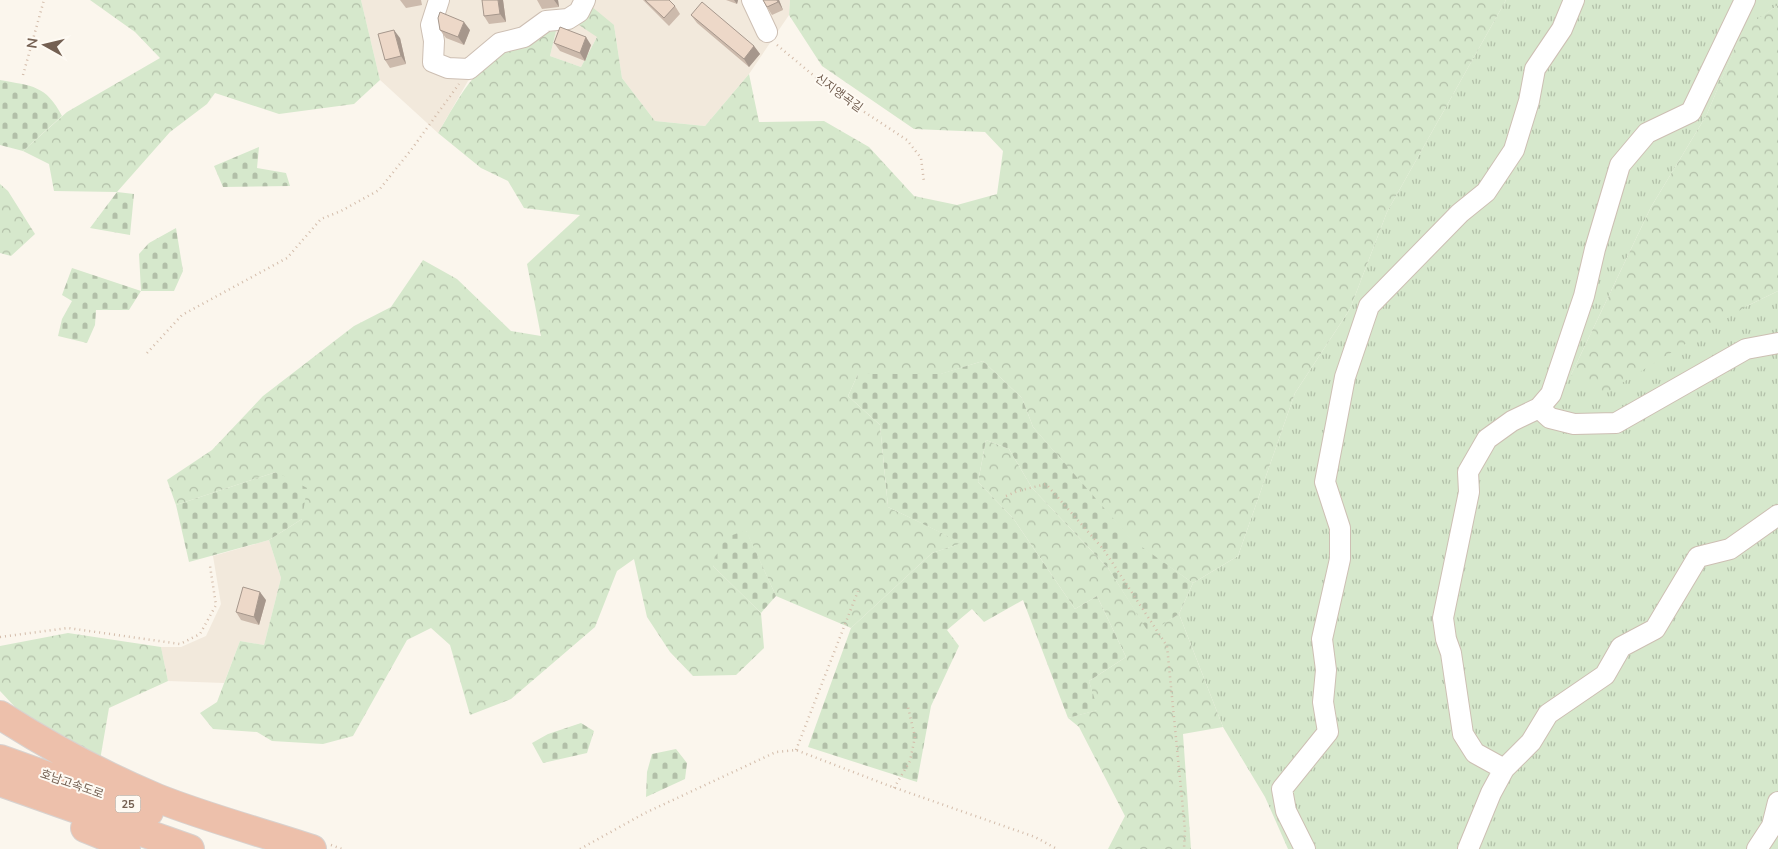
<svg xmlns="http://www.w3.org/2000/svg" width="1778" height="849" font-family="'Nunito Sans','Noto Sans KR',sans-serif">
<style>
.residential{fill:#f2e9dc}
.grass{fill:url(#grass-tufts)}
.forest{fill:url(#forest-crowns)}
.cemetery{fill:url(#cemetery-stones)}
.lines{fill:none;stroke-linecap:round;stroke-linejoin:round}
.minor-casing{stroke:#cdbfb3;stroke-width:22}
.highway-casing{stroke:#d8d2cf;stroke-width:30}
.path{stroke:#d3bcaa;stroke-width:2.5;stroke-dasharray:1 4;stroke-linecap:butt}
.minor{stroke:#fff;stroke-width:20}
.highway{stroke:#edc0ab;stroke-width:28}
.wall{fill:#ccbaac}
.shaded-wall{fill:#a6978c}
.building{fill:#edd8c8;stroke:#a6978c}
.labels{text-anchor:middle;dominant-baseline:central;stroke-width:4;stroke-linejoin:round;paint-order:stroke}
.shield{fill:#fefaf3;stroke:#9d8e82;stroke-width:1}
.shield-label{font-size:11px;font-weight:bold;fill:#746052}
.street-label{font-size:12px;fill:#746052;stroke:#fefaf3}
</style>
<defs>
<pattern id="grass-tufts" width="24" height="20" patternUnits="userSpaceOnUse" patternTransform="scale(1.25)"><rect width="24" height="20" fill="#d6e8cc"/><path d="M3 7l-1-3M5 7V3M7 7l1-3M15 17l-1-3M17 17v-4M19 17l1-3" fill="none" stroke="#b2bfa8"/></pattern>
<pattern id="forest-crowns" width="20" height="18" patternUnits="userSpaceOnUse" patternTransform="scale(1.25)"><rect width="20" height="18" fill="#d6e8cc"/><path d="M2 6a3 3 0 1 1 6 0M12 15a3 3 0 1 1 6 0" fill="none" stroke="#b2bfa8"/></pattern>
<pattern id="cemetery-stones" width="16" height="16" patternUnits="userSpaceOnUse" patternTransform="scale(1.25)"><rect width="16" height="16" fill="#d6e8cc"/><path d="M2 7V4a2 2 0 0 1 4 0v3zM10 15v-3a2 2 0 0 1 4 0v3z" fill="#b2bfa8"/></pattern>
</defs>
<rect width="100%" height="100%" fill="#fbf6ed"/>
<!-- residential -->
<path class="residential" d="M361,0H790L789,15L749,74L705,126L655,121L622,78L614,25L597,37L581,67L550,56L556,31L542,32L468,81L438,133L380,80Z
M269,540L281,578L264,645L240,641L224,683L168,681L161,647H181L206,636L221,604L213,556Z"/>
<!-- grass -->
<path class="grass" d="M1506,0H1778V5L1743,30L1706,116L1651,207L1571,375L1747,306L1778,291V849H1288L1265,797L1223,727L1179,614L1193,583L1238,556L1295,393L1350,309L1387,212Z"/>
<!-- forest -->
<path class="forest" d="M90,0H361L380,80L354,104L279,114L215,93L207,104L170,132L117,192L54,191L49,164L23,151L67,112L160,58L135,32Z
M790,0H1506L1387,212L1350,309L1295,393L1238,556L1193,583L1132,541L1033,427L1022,398L983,361L941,374H858L848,396L880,425L888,507L963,543L932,553L851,628L776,596L746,531L713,566L761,613L764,648L736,675L693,676L670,652L647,617L634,559L617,571L595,627L511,699L470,715L450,645L431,628L407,640L353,736L323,744L272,741L257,732L213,729L200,713L217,702L240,641L264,645L281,578L269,540L302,519L276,472L176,505L167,480L212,450L263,396L354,326L391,307L423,260L457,279L511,331L541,336L527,264L580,215L524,208L508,181L481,168L438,133C463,91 474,66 519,43C532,36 541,32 556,31L550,56L581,67L597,37L576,23L591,6L614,25L622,78L655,121L705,126L749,74L759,122L824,121L869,147L914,196L957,205L997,194L1003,151L985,132L914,129L822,66L789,15Z
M1778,5V291L1747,306L1604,394L1571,375L1651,207L1706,116L1743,29Z
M0,184L8,191L35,234L11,256L0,253Z
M986,440L1009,449L1032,488L1108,568L1149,632L1179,614L1223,727L1183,734L1191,849H1108L1125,816L1079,727L1068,718L1097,710L1089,681L1126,657L1097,596L1075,609L1013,518L978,482Z
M68,633L161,647L168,681L109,708L100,760L45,739L0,691V646Z"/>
<!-- cemetery -->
<path class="cemetery" d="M0,80C32,86 46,85 62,116L23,151L0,145Z
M259,147L257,168L286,173L290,186L223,187L214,166Z
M117,192L134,194L130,235L90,228Z
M176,228L183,271L174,291H141L129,310H96L95,325L87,343L58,336L62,319L72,301L62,295L72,268L141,291L139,254L149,243Z
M983,361L1022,398L1033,427L1132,540L1193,583L1179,614L1149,633L1108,568L1032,488L1009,449L986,440L978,482L1013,518L1075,609L1097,596L1126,657L1089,681L1098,710L1068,718L1023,600L984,622L972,609L947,630L959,646L931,706L917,782L808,747L851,628L932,553L962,543L888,507L880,425L848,396L858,374H940Z
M276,472L307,488L302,519L269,540L189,562L176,505Z
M746,530L776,596L761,613L713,566L722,539Z
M581,723L594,731L587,753L543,763L532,743L548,734Z
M676,749L687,763L685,779L646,797L647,772L652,754Z"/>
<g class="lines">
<!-- minor casing -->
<g class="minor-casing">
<path id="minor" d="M439,0L431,25L434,41L433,62L448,68L469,69L500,43L524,37L546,21L568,19L579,12L585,0
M752,0L767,32
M1539,408L1550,418L1574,424L1616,423L1746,349L1778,343
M1504,769L1475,753L1463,734L1451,653L1446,639L1443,618L1469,492L1468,472L1487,439L1512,421L1539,408L1551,394L1584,296L1595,249L1620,165L1647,133L1691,112L1745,0
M1305,849L1286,811L1282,789L1328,732L1323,702L1326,670L1322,639L1340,559V528L1325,482L1345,377L1369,306L1460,213L1486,192L1514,150L1529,101L1535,69L1562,29L1574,0
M1468,849L1491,793L1504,769L1531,742L1548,714L1605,675L1621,647L1655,629L1698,557L1730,549L1778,515
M1757,849L1772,826L1778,802"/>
</g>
<!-- highway casing -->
<g class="highway-casing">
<path id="highway" d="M0,715C50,747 102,775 157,798C207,818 261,832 312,849
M0,759L149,812
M0,782L190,849
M85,828L107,837L126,849"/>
</g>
<!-- path -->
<path class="path" d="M777,45L831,90L907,140L921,158L924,182
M23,75L44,0
M147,353L182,315L287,258L321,219L341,211L379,190L411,150L459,84
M1006,496L1018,491L1046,484L1104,550L1167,646L1185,830L1184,849
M0,637L68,628L180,644L200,634L216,605L210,566
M796,750L858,591
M894,788L910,761L915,737L908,707
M331,845L342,849
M580,849L645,813L776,752L796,750L887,785L1035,837L1057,849"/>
<!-- minor -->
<use href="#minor" class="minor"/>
<!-- highway -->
<use href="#highway" class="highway"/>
</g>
<!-- wall -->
<path class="wall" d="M400,0H421L422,5L406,8Z
M503,0L506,22L489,24L484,16Z
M537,0H558L559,7L542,9Z
M640,0H669L675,6L680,14L669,26L643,0Z
M726,0H738L737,4Z
M779,0L783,10L772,15L767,7Z
M691,15L754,46L760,54L749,67L697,23Z
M440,30H470L464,45L446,38Z
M400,38L406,64L390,68L385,60Z
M554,43L591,45L585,61L560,51Z
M266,600L259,625L241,620L236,612Z"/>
<!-- shaded-wall -->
<path class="shaded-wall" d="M498,0H503L506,22L500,14Z
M554,0H558L559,7Z
M734,0H738L737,4Z
M777,0H779L783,10L778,2Z
M464,22L470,30L464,45L458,37Z
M394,30L400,38L406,64L401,56Z
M586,37L591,45L585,61L580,53Z
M754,46L760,54L749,67L744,59Z
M260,592L266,600L259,625L254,617Z"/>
<!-- building -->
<path class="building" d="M482,0H498L500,14L484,16Z
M645,0H669L675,6L664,18Z
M763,0H777L778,2L767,7Z
M702,2L754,46L744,59L691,15Z
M440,12L464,22L458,37L440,30L438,18Z
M560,27L586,37L580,53L554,43Z
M394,30L401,56L385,60L378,34Z
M243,587L260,592L254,617L236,612Z"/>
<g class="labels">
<!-- shield labels -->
<rect class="shield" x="115.5" y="795.5" width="25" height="17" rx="4"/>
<g class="shield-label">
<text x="128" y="804">25</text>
</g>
<!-- street labels -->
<g class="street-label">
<text transform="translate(839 93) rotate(36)">신지앵곡길</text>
<text transform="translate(72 784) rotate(19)">호남고속도로</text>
</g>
</g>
<!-- north arrow -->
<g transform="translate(45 45) rotate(278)" stroke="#fefaf3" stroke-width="4" paint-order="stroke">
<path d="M0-4L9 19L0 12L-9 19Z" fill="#746052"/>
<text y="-8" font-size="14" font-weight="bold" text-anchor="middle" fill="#746052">N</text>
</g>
</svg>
